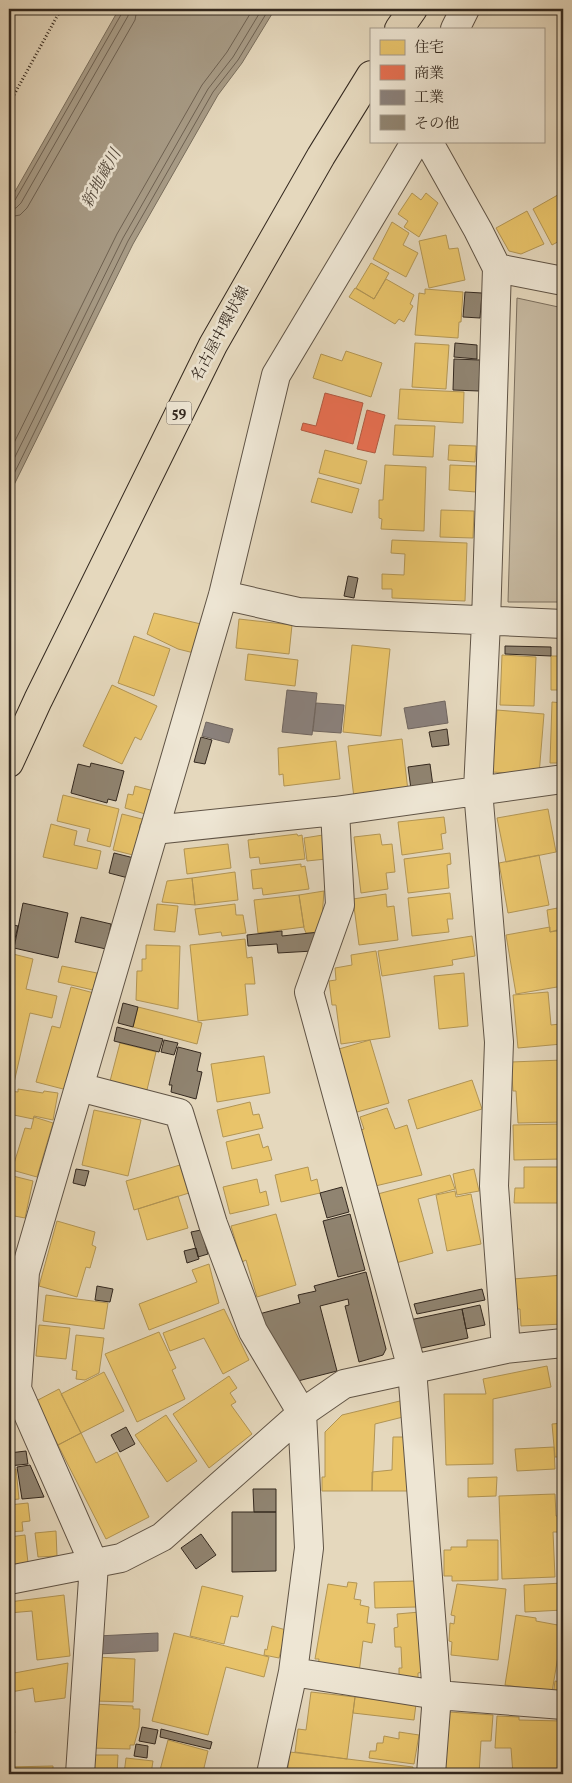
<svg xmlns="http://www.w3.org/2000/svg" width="572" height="1783" font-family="Vollkorn,'Noto Serif JP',serif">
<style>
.green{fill:#c7baa2;stroke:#7d7160}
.water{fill:#a89c87;stroke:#796e5d}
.homes{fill:#e9c46a;stroke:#b29554}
.shops{fill:#e76f51;stroke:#b15a42}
.industry{fill:#8a817c;stroke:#706660}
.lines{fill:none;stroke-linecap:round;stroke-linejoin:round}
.shore{stroke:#6e6253;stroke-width:1}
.building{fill:#908471;stroke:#33281f}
.minor-casing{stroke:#605446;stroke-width:30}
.major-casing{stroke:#33281f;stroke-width:30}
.path{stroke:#33281f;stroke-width:3;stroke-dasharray:1 2.5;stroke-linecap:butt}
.minor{stroke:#eee6d4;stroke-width:28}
.major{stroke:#e5d8bd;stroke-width:28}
.labels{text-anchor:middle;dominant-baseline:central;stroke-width:5;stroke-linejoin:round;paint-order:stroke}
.shield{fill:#eee6d4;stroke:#6b6155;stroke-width:1}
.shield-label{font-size:14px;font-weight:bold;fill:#33281f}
.street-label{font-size:15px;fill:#33281f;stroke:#eee6d4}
.water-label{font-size:16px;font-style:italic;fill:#564b3e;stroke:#eee6d4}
</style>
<rect width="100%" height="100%" fill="#e5d8bd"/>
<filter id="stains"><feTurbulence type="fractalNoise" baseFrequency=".004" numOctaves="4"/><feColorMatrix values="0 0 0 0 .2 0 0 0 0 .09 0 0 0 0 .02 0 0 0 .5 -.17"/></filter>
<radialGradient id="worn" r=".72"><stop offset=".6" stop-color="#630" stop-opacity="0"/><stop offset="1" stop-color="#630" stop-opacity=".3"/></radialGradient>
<!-- green -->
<path class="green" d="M517,298L563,308V602H508Z"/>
<!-- water -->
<path class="water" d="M119,9H275L242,63L218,95L133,244L9,495V202Z"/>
<!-- homes -->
<path class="homes" d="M563,192V239L552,245L533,209Z
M412,193L421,200L426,193L438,203L419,237L404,227L408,221L398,214Z
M527,211L544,244L521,254L509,251L496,228Z
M392,222L409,233L403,245L418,253L406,277L373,259Z
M446,235L449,249L458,248L465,280L429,288L419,241Z
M371,263L389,273L374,299L356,288Z
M386,279L414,295L410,304L413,306L404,322L399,319L395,324L349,297L355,288L374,299Z
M425,289L463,292L461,322H459L458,338L415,335L419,293L425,294Z
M415,343L449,345L446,389L412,387Z
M346,351L382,363L371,397L313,378L321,354L342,361Z
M400,389L464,392L463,423L398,419Z
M395,425L435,426L433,457L393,455Z
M449,445L476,446L475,462L448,460Z
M325,450L367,461L361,484L319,473Z
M385,465L426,467L424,531L381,529L382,519L379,518V500H383Z
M450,465L476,466V492L449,490Z
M318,478L359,489L352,513L311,502Z
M441,510L474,511L473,538L440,537Z
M392,540L467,543L465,601L392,598V589H382V574L404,575L405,554L391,553Z
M154,613L201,624L194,653L178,649L147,634Z
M239,619L292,625L289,654L236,648Z
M134,636L170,649L154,696L118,683Z
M352,645L390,649L381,736L343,732Z
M558,651H563V697H559V690H551V656H558Z
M248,654L298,660L295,686L245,680Z
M502,655L536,657L534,706L500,705Z
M112,685L157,706L141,740L135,737L122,764L83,746Z
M552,702L563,703V763H550Z
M497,710L544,714L539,775L492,772Z
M402,739L408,791L354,798L348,746Z
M336,741L340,779L284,786L283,774L279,775L278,748Z
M135,786L158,792L152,816L125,808L128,794L133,795Z
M63,795L119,809L110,847L87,841L90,829L57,821Z
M548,809L556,852L506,862L497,818Z
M122,814L150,821L141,857L113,850Z
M444,817L446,833L441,834L443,849L402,855L398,822Z
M51,824L77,831L74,845L101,851L97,869L43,857Z
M297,834L298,836L302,835L305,859L260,864L259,857L250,858L248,840Z
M380,834L382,845L392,844L395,872L386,873L388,889L361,893L354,837Z
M323,835L326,859L307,861L304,838Z
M228,844L231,868L187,874L184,849Z
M450,853L451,864L447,865L449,888L408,893L404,859Z
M539,855L549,905L508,913L499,863Z
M301,864V867L305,866L309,889L263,895L262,888L253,889L251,870Z
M235,872L238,900L195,905L192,878Z
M192,878L195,905L162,902L167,881Z
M324,891L321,932L306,933L304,928L299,895Z
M450,893L453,919H447L449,932L412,936L408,898Z
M386,894L387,907L394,906L398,940L359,945L353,899Z
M299,895L304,927L258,933L254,900Z
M157,904L178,906L175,932L154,930Z
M235,904L236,915H243L246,933L222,936L221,932L199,935L195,909Z
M563,907V930L550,932L547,910Z
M550,927V932L557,930L563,965V986L516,994L506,935Z
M472,936L475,956L452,960L453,965L382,976L378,951Z
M245,939L247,958L252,957L255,984H245L248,1015L198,1021L190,945Z
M146,945L180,946L178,1009L136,1000L137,971H142V959H146Z
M376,951L390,1037L341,1044L336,1005H332L329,981L336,980L335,968L352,965L351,955Z
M9,953L33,959L26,989L57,996L52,1018L30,1013L13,1087L9,1086Z
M62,966L97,973L93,990L58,982Z
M464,973L468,1026L439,1029L434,976Z
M71,987L94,993L67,1090L36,1082L52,1026L60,1028Z
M548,992L551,1025L560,1024L562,1044L518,1048L513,995Z
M138,1007L202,1023L197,1044L133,1027Z
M370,1040L389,1103L350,1114L332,1051Z
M120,1043L156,1052L146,1094L109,1085Z
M264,1056L270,1093L217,1102L211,1064Z
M563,1060V1122L518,1123L516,1091H513L511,1062Z
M472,1080L482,1109L417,1129L408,1100Z
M18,1089L43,1093L44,1091L58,1093L53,1120L34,1116L33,1119L9,1114V1091L18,1092Z
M250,1102L253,1115L259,1114L263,1128L223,1137L217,1110Z
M387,1108L395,1129L407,1125L422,1175L371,1187L354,1132L364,1129L360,1117Z
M94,1110L141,1120L128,1176L82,1165Z
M34,1117L53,1123L37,1177L12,1170L25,1128L31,1129Z
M563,1124V1159L514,1160L513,1125Z
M259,1134L263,1148L268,1146L272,1160L232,1169L226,1142Z
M180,1165L189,1193L134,1210L126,1181Z
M308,1167L311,1181L317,1179L320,1193L281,1202L275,1175Z
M524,1167H563V1203H514L515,1188H524Z
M474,1169L479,1191L457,1195L453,1174Z
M9,1175L33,1181L25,1218L9,1215Z
M450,1175L455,1189L418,1199L433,1253L392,1264L370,1196Z
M257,1179L260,1193L266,1191L269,1205L230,1214L223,1187Z
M455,1191L456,1197L471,1194L481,1244L447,1251L436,1195Z
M178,1196L188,1228L147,1240L138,1209Z
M276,1214L296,1285L257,1297L246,1260L242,1262L231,1226Z
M57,1221L95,1232L92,1245L96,1247L90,1268L86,1267L77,1297L39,1286Z
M209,1264L219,1303L149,1330L139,1304L197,1282L192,1270Z
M563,1275V1324L521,1326L520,1309H515L513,1279Z
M46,1295L108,1303L104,1329L43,1321Z
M224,1309L249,1360L223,1374L204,1338L170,1351L163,1333Z
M39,1325L70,1328L66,1359L36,1356Z
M159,1332L176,1368L172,1370L185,1399L137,1422L105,1354Z
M76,1335L104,1338L99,1373L85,1380L76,1379L77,1371L72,1370Z
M547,1366L551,1387L493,1399V1464L446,1465L444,1394H486L483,1379Z
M104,1372L124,1411L81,1433L61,1394Z
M229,1376L237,1388L230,1393L236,1402L231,1405L252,1434L209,1468L173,1414Z
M59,1389L81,1433L58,1445L36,1401Z
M404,1400L411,1415L375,1424L372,1491H322V1477H325V1432L342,1415Z
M166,1415L197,1461L167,1482L135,1435Z
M563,1423V1457H555L552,1424Z
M81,1433L96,1463L117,1452L149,1517L106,1539L58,1445Z
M393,1437H414L416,1491H372V1472L392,1470Z
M554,1447L555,1469L517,1471L515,1449Z
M16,1469L19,1499L9,1500V1470Z
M497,1477L496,1496L468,1497V1478Z
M555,1494L556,1516H561L562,1532H553L555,1577L502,1579L499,1496Z
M28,1503L30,1521L22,1522L23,1531L9,1532V1505Z
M56,1531L57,1556L38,1557L35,1533Z
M25,1535L28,1563L9,1565V1537Z
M467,1540H498V1580L452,1581V1576H444V1550H451V1547H467Z
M415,1581L416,1607L375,1608L374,1582Z
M348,1582L357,1583L354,1599L361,1600L360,1605L369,1607L367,1623L375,1624L372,1643L363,1641L359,1673L318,1666L319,1659H315L328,1584L347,1587Z
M563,1583V1610L525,1612L524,1585Z
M457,1584L506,1589L498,1660L451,1655L452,1642L449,1641L450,1623L454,1624L455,1616L451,1615Z
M202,1586L243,1596L238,1617L231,1616L224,1644L190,1636Z
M64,1595L70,1656L37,1660L32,1611L9,1613V1602Z
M420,1612L423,1672L418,1673V1679L399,1680V1668H402L401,1647H395L394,1628L398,1627L397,1614Z
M516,1615L536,1618V1621L563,1626L552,1692L505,1685Z
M272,1626L286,1630L279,1658L264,1655L265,1649L267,1650Z
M174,1633L269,1657L264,1677L226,1667L208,1735L152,1721Z
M95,1657L135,1659L133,1702L94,1701Z
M68,1663L65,1698L35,1702L33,1688L11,1692L9,1674Z
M561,1678H563V1697L553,1696L555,1681L560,1682Z
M9,1691L15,1733L9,1734Z
M311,1692L355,1697L347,1759L295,1752L298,1729L306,1730Z
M355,1697L416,1704L414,1720L353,1713Z
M93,1704L133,1706V1709H140L139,1727L134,1745H130V1749L91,1748Z
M449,1712L493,1715L491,1741H481L479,1774H445Z
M497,1716L519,1717V1720L563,1721V1748H560L563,1774H513L511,1748H495Z
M399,1732L419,1735L414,1764L369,1758L370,1751H376L377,1743H383L384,1736L399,1739Z
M168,1740L208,1751L203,1772L199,1771L198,1774H159Z
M290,1752L413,1767L412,1774H287Z
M93,1755H118L117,1774H93Z
M126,1758L153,1761L151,1774H124Z
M53,1766V1774H9V1767Z"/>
<!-- shops -->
<path class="shops" d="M325,393L363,403L353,444L301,430L303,423L316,426Z
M367,410L385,415L375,453L357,449Z"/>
<!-- industry -->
<path class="industry" d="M287,690L317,693L312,735L282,732Z
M445,701L448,723L408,729L404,708Z
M316,703L344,705L341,733L313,731Z
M206,722L233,729L229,743L202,736Z
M158,1633V1651L98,1654L97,1636Z"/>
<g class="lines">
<!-- shore -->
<path class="shore" d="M9,203L15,200L122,13L123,9
M9,210L16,208L21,203L128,16L129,9
M9,217L20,215L27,208L135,20L137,9
M9,453L117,234L202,85L227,52L253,9
M9,469L123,238L208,89L233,57L262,9
M9,484L128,241L213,92L238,60L269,9"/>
</g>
<!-- building -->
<path class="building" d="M465,292L482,293L480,318L463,317Z
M455,343L477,345V359L454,357Z
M454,359L480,360L479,391L453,390Z
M348,576L358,578L354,598L344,596Z
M505,646L551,647V656L505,654Z
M447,729L449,745L432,747L429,732Z
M201,737L212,740L205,764L194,762Z
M91,763L124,771L116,801L108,799L107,803L71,793L78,764L90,767Z
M430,764L433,786L411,789L408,767Z
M114,853L138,859L132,879L109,873Z
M23,903L68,913L58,958L14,948Z
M81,917L111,924L106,949L75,942Z
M9,924L18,926L14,943L9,942Z
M282,931V936L320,932L313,951L278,953L277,944L248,946L247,935Z
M123,1003L138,1007L133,1027L118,1023Z
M117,1027L163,1039L159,1052L114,1041Z
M164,1040L178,1043L174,1055L161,1052Z
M178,1047L201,1053L197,1071L202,1072L196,1099L171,1092L172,1085H169Z
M76,1169L89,1171L85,1186L73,1183Z
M342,1187L349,1212L327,1218L320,1193Z
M350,1214L365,1270L338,1277L323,1221Z
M201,1230L208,1254L198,1257L191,1232Z
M196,1248L199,1259L187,1263L184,1251Z
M366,1272L386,1349L383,1355L359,1362L345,1306L349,1305L348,1299L320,1306L337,1371L290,1383L259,1314L300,1303L298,1295L316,1291L314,1286Z
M97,1286L113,1289L110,1302L95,1300Z
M482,1289L485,1300L417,1314L414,1304Z
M480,1305L485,1325L466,1329L462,1309Z
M462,1309L468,1338L417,1349L405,1321Z
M126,1427L135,1444L120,1452L111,1435Z
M26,1451L28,1464L9,1466V1453Z
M30,1465L44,1497L22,1499L17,1467Z
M253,1489H276V1512H254Z
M232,1512H276V1571L232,1572Z
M201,1534L216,1555L196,1569L181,1548Z
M142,1727L158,1730L155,1744L139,1741Z
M161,1729L212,1742L210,1749L160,1737Z
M136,1744L148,1746L147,1758L134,1756Z"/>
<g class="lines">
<!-- minor casing -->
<g class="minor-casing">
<path id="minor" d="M455,29L465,9
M428,141L478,230L497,268L486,622L478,790L499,1042L494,1186L506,1349
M497,268L563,281
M223,595L298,612L563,624
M335,811L340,905L309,992L412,1369L437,1695L431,1774
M154,830L335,811L563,779
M79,1087L179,1113L213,1224L253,1331L302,1413L309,1548L293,1672L271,1774
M9,1580L121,1558L162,1537L302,1413L344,1384L506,1349L563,1343
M293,1672L437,1695L563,1705
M80,1774L94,1564L17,1389L25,1272L223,595L276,375L416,141"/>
</g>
<!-- major casing -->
<g class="major-casing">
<path id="major" d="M399,29L413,9
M9,763L38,700L213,345L321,156L371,75"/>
</g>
<!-- path -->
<path class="path" d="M9,104L61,9"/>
<!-- minor -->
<use href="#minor" class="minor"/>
<!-- major -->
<use href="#major" class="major"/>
</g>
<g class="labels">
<!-- shield labels -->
<rect class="shield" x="166.5" y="401.5" width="25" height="23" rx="4"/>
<g class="shield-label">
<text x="179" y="413">59</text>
</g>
<!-- street labels -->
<g class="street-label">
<text transform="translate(221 334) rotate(-62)">名古屋中環状線</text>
</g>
<!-- water labels -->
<g class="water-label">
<text transform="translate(102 179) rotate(-61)">新地蔵川</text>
</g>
</g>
<!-- margin -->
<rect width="572" height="1783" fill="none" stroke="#e5d8bd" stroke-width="30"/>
<rect x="10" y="10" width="552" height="1763" fill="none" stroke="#33281f" stroke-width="2.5"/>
<rect x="15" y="15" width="542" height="1753" fill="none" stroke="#33281f"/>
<!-- legend -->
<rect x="370" y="28" width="175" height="115" fill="#eee6d4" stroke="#a39a8c"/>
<rect x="380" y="40" width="25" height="15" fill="#e9c46a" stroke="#a39a8c"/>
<text x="414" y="52" font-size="15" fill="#33281f">住宅</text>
<rect x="380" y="65" width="25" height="15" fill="#e76f51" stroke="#a39a8c"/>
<text x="414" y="78" font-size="15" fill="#33281f">商業</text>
<rect x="380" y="90" width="25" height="15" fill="#8a817c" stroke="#a39a8c"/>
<text x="414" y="102" font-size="15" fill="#33281f">工業</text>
<rect x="380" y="115" width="25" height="15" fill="#908471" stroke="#a39a8c"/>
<text x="414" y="128" font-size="15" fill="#33281f">その他</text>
<rect width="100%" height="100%" filter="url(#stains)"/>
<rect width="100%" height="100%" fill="url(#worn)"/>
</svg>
